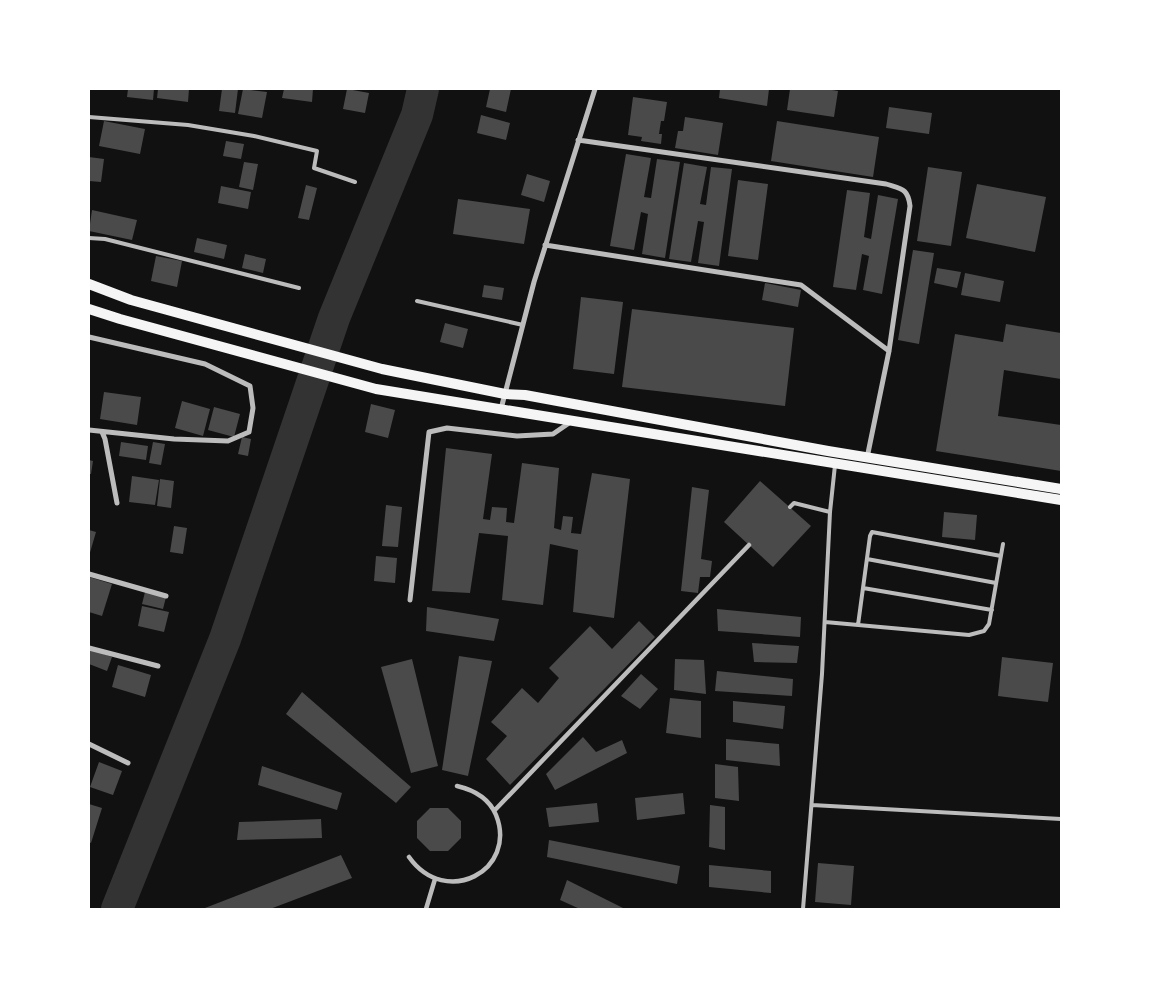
<svg xmlns="http://www.w3.org/2000/svg" width="1150" height="998" font-family="'DejaVu Sans',sans-serif">
<style>
.lines{fill:none;stroke-linecap:round;stroke-linejoin:round}
.river{stroke:#333;stroke-width:32}
.building{fill:#4a4a4a}
.service{stroke:#bcbcbc;stroke-width:4}
.pedestrian{stroke:#bcbcbc;stroke-width:4.5}
.minor{stroke:#bcbcbc;stroke-width:5}
.secondary{stroke:#f5f5f5;stroke-width:10}
</style>
<rect width="100%" height="100%" fill="#111"/>
<g class="lines">
<!-- river -->
<path class="river" d="M117,909L225,639L334,318L417,115L423,89"/>
</g>
<!-- building -->
<path class="building" d="M128,89H154L153,100L127,97Z
M158,89H189L188,102L157,98Z
M222,89H238L235,113L219,111Z
M243,89L267,92L262,118L238,114Z
M284,89H313L312,102L282,98Z
M347,89L369,93L365,113L343,109Z
M490,89H511L506,112L486,107Z
M720,89H769L767,106L719,98Z
M790,89H826L838,91L834,117L787,110Z
M633,97L667,102L664,121H661L659,134H662L661,144L641,141L642,137L628,135Z
M889,107L932,113L929,134L886,128Z
M481,115L510,123L506,140L477,133Z
M685,117L723,123L718,155L675,148L678,131H683Z
M104,121L145,129L140,154L99,146Z
M777,121L879,137L873,177L771,161Z
M226,141L244,144L241,159L223,156Z
M626,154L651,158L644,197L651,198L657,159L680,162L665,258L642,254L648,214L641,212L634,250L610,246Z
M89,157L104,159L101,182L89,181Z
M244,162L258,164L253,190L239,187Z
M684,163L707,167L700,204L706,205L711,167L732,169L719,266L698,263L704,222L698,221L691,262L669,259Z
M928,167L962,172L951,246L917,241Z
M527,174L550,181L544,202L521,195Z
M738,180L768,184L758,260L728,256Z
M977,184L1046,197L1035,252L966,238Z
M306,185L317,188L309,220L298,218Z
M221,186L251,192L248,209L218,203Z
M847,190L870,193L864,237L871,239L878,195L898,199L882,294L863,290L869,256L862,254L856,290L833,287Z
M458,199L530,209L524,244L453,234Z
M92,210L137,220L132,240L89,231Z
M197,238L227,245L224,259L194,252Z
M913,250L934,253L919,344L898,340Z
M245,254L266,259L263,273L242,268Z
M156,256L182,261L177,287L151,281Z
M937,268L961,272L957,288L934,283Z
M965,273L1004,281L1000,302L961,295Z
M765,283L801,290L798,307L762,300Z
M484,285L504,288L502,300L482,297Z
M581,297L623,302L614,374L573,369Z
M632,309L794,328L785,406L622,387Z
M445,323L468,329L463,348L440,342Z
M1006,324L1061,333V379L1004,370L998,416L1061,425V471L936,451L955,334L1003,342Z
M104,392L141,397L137,425L100,419Z
M182,401L210,409L203,436L175,428Z
M371,404L395,410L388,438L365,432Z
M214,407L240,414L234,437L208,430Z
M242,437L251,439L248,456L238,454Z
M121,442L148,446L146,460L119,456Z
M153,442L165,444L161,465L149,463Z
M446,448L492,454L483,519L490,520L492,507L507,508L506,522L514,523L522,463L559,468L554,528L561,530L563,516L573,517L571,533L581,534L592,473L630,479L614,618L573,612L578,550L550,544L543,605L502,600L508,536L479,533L470,593L432,591Z
M89,460L93,461L91,474H89Z
M132,476L159,480L155,505L129,502Z
M160,479L174,481L171,508L157,506Z
M760,481L811,526L773,567L724,522Z
M692,487L709,490L701,559L712,561L710,577H700L698,593L681,591Z
M386,505L402,507L398,547L382,546Z
M944,512L977,515L975,540L942,537Z
M174,526L187,528L183,554L170,552Z
M89,530L96,532L89,556Z
M376,556L397,558L395,583L374,581Z
M89,577L112,584L102,616L89,612Z
M145,592L166,597L163,609L142,604Z
M142,606L169,612L164,632L138,626Z
M427,607L499,619L494,641L426,631Z
M717,609L801,617L800,637L718,631Z
M639,621L655,637L510,785L486,759L507,736L491,722L522,688L538,703L559,678L549,668L590,626L612,649Z
M752,643L799,646L797,663L754,662Z
M90,649L112,657L107,671L89,664Z
M459,656L492,661L468,776L442,770Z
M1002,657L1053,663L1048,702L998,696Z
M412,659L438,766L411,773L381,667Z
M675,659L704,660L706,694L674,690Z
M118,665L151,675L145,697L112,687Z
M717,671L793,679L792,696L715,691Z
M641,674L658,689L640,709L621,696Z
M302,692L411,787L396,803L286,714Z
M670,698L701,701V738L666,733Z
M733,701L785,706L783,729L733,722Z
M583,737L596,752L622,740L627,753L555,790L546,774Z
M726,739L779,744L780,766L726,760Z
M99,762L122,771L113,795L90,787Z
M715,764L738,767L739,801L715,798Z
M262,766L342,793L337,810L258,785Z
M683,793L685,814L637,820L635,798Z
M597,803L599,822L549,827L546,808Z
M89,804L102,808L91,843L89,842Z
M710,805L725,807V850L709,847Z
M430,808H448L461,821V838L448,851H430L417,838V821Z
M321,819L322,838L237,840L239,822Z
M549,840L680,866L677,884L547,857Z
M341,855L352,878L270,909H205V908Z
M818,863L854,866L851,905L815,902Z
M709,865L771,871V893L709,887Z
M567,880L625,909H580L560,900Z"/>
<g class="lines">
<!-- service -->
<path class="service" d="M89,117L188,125L254,136L317,151L314,168L355,182
M89,238L105,239L299,288
M417,301L523,325
M790,507L794,503L830,512
M867,559L996,583
M863,588L992,610
M825,622L969,635L984,631L989,624L1003,544
M858,625L870,536L872,532L1001,556
M812,805L1061,819
M803,909L822,674L830,512L835,465"/>
<!-- pedestrian -->
<path class="pedestrian" d="M494,811L749,545
M409,857C446,909 518,870 496,815C489,798 474,790 457,786
M426,909L435,879"/>
<!-- minor -->
<path class="minor" d="M578,140L886,184C901,189 908,188 910,206L889,351L867,458
M545,245L801,285L889,351
M89,337L205,364L250,386L253,408L249,432L228,441L174,439L89,430
M501,409L534,282L595,89
M102,432L105,439L117,503
M89,574L166,596
M410,600L429,432L447,428L517,436L553,434L572,421
M89,648L158,666
M89,744L128,763"/>
<!-- secondary -->
<path class="secondary" d="M89,284L131,300L382,369L505,394L525,395L828,451L1061,489
M89,309L120,319L376,389L1061,500"/>
</g>
<!-- border -->
<rect width="1150" height="998" fill="none" stroke="#ffffff" stroke-width="180"/>
</svg>
